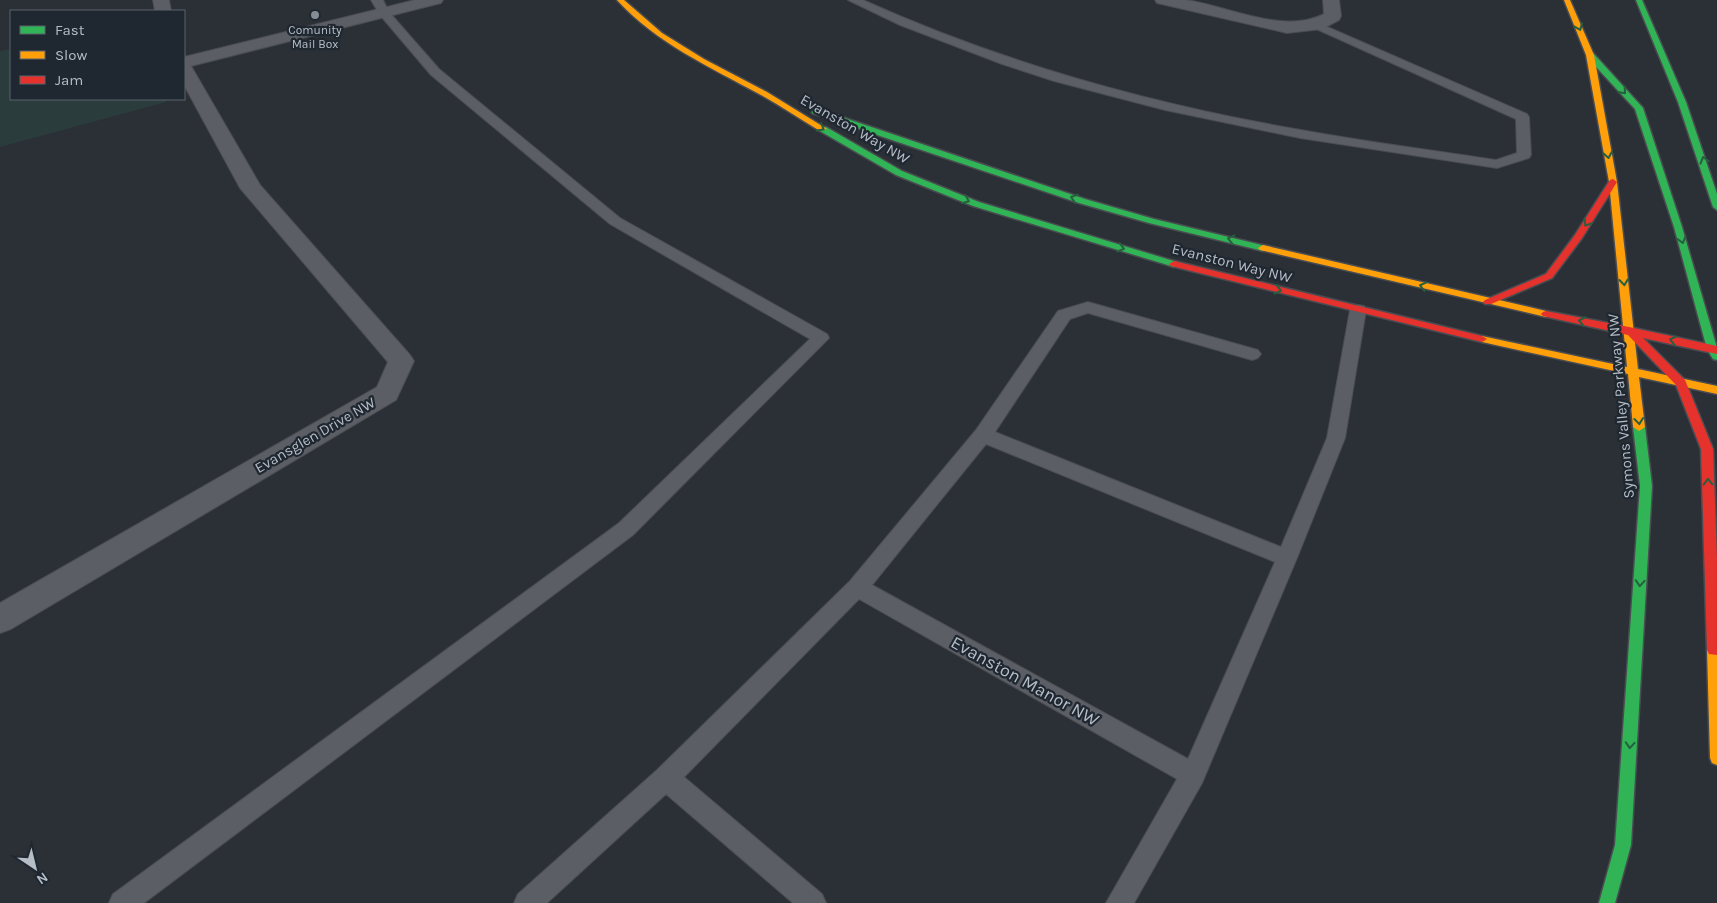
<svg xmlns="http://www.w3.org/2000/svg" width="1717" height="903" font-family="Karla,sans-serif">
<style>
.green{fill:#2b3c3d}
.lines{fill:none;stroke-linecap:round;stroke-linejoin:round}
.lane-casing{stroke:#494c51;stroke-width:2}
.street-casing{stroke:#494c51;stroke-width:2}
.fast-casing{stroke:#494c51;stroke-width:3}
.slow-casing{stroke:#494c51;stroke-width:3}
.jam-casing{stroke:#494c51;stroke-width:3}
.lane{fill:#5b5e64;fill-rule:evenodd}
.street{fill:#5b5e64;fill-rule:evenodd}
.fast{fill:#30b455;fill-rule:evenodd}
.slow{fill:#ff9f0a;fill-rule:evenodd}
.jam{fill:#e5322d;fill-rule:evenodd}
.oneway{stroke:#265f3f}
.poi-dot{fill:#858c94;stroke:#1f2730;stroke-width:2}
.labels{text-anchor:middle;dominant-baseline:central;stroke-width:4.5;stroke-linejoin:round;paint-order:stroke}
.far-poi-label{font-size:12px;fill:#b6bdc7;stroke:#1f2730}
.street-label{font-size:15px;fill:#b6bdc7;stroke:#1f2730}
.near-street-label{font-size:18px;fill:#b6bdc7;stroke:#1f2730}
</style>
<rect width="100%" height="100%" fill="#2b3036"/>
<!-- green -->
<path class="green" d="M11,49V99H165L166,102L0,147V51Z"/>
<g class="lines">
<!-- lane casing -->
<g class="lane-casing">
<path id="lane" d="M371,0H383L389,12L439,69L620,218L827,334L829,338L633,535L144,903H109L113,894L619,523L810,339L610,224L431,75L380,15Z
M848,0H863C1003,63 1150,104 1301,130C1366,142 1431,150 1496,160L1517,153L1516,119L1312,27L1310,25L1312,23L1316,22L1527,114L1529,117L1531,155L1529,158L1497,168L1300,138L1165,110L1054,81L1002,64L900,25Z
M1088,302L1258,350L1261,354L1258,358L1252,360L1088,313L1070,319L995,432L1281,547L1327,438L1350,310L1352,306L1358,305L1364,306L1366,310L1345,438L1297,558L1202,783L1134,903H1106L1177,779L859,599L684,777L822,894L826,903H793L666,794L547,903H514L518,894L657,770L850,581L976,430L1058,311ZM986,444L1275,562L1188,759L872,585Z"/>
</g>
<!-- street casing -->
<g class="street-casing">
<path id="street" d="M153,0H169L171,11H155Z
M415,0H443L441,3L191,66L260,185L410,355L414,361L396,400L11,629L0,633V603L377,387L388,362L240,188L184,85V57Z
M1155,0C1165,0 1176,0 1186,0C1229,6 1283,35 1324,14L1323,0H1339L1341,16L1339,20L1322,29L1287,33L1157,3Z"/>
</g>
<!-- fast casing -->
<g class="fast-casing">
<path id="fast" d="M1636,0H1642L1686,102L1717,194V210L1713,207L1678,102Z
M1587,53H1593L1643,108L1682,227L1717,348V360L1713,359L1707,349L1674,227L1635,109L1587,57Z
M812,109H818L1085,199L1154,219L1266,246L1268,248L1263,251L1149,223L1079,203L812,113Z
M820,127H826L902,171L979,202L1177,262L1179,264L1174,267L1171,266L973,206L896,175L820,131Z
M1639,423L1645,427L1652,486L1631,845L1615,903H1599L1615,845L1640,486L1633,427Z"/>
</g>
<!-- slow casing -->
<g class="slow-casing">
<path id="slow" d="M617,0H624L662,33L704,59L767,92L827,129L820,131C800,119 781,106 761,95C710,67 656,43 617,0Z
M1564,0H1570L1594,55L1617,182L1638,369L1717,386V394L1639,377L1645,427L1639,431L1633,427L1628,374L1482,342L1477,339L1482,336L1627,367L1609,182L1586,55Z
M1263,245L1546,311L1551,314L1546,317L1260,250L1258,248Z
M1714,644L1717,645V765L1712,763L1710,758L1707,650L1709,646Z"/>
</g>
<!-- jam casing -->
<g class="jam-casing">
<path id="jam" d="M1613,179L1617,182L1582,238L1552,278L1491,304H1485L1483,302L1485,300L1546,274L1575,235L1610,180Z
M1174,261L1482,336L1487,339L1482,342L1171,266L1169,264Z
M1546,311L1629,327L1717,346V354L1643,338L1685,380L1713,449L1717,559V655L1709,654L1707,650L1701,449L1676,385L1628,335L1543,316L1541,314L1543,312Z"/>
</g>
<!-- lane -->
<use href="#lane" class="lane"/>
<!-- street -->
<use href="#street" class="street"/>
<!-- fast -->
<use href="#fast" class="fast"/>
<!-- slow -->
<use href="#slow" class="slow"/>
<!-- jam -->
<use href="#jam" class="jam"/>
</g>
<!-- one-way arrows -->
<defs><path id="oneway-chevron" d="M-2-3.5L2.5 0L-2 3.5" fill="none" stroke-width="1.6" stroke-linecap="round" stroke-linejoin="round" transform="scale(1.25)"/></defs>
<g class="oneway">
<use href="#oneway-chevron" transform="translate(1579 27) rotate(67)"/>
<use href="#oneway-chevron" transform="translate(1623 91) rotate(48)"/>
<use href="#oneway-chevron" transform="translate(821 128) rotate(30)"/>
<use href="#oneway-chevron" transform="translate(1608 155) rotate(80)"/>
<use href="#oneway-chevron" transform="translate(1704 160) rotate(-106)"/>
<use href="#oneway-chevron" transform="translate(1074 198) rotate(-162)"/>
<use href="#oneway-chevron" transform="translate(966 200) rotate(22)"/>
<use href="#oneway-chevron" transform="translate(1587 223) rotate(122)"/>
<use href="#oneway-chevron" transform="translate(1231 239) rotate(-167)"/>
<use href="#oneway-chevron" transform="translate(1682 240) rotate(75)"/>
<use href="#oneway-chevron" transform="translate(1121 248) rotate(16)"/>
<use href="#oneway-chevron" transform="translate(1624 282) rotate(84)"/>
<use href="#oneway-chevron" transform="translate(1423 286) rotate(-166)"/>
<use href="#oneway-chevron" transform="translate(1278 290) rotate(14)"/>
<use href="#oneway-chevron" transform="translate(1582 321) rotate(-168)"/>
<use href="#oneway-chevron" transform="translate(1673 340) rotate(-167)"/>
<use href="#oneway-chevron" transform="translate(1639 421) rotate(83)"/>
<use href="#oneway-chevron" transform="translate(1708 482) rotate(-92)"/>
<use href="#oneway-chevron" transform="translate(1640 583) rotate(94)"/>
<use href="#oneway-chevron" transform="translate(1630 745) rotate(94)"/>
</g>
<!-- markers -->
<circle class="poi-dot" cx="315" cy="15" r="5"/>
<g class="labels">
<!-- far-poi labels -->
<g class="far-poi-label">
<text x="315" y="30">Comunity<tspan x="315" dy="14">Mail Box</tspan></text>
</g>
<!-- street labels -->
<g class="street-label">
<text transform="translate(855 129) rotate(30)">Evanston Way NW</text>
<text transform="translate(1232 263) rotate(14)">Evanston Way NW</text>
<text transform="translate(1621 406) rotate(-95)">Symons Valley Parkway NW</text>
<text transform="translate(315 435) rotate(-30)">Evansglen Drive NW</text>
</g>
<!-- near-street labels -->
<g class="near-street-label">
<text transform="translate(1025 681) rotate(29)">Evanston Manor NW</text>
</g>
</g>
<!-- legend -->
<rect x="10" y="10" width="175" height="90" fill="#1f2730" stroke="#5b636c"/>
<rect x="20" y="26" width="25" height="8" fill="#30b455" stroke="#5b636c"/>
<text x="55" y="35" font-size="15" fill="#b6bdc7">Fast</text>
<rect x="20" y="51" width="25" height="8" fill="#ff9f0a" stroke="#5b636c"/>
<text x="55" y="60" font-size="15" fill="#b6bdc7">Slow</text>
<rect x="20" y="76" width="25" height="8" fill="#e5322d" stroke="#5b636c"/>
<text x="55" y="85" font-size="15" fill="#b6bdc7">Jam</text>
<!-- north arrow -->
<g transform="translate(35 868) rotate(145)" stroke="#1f2730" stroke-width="4" paint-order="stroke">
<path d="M0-4L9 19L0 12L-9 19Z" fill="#b6bdc7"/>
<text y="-8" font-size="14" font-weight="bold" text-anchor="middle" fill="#b6bdc7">N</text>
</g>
</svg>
